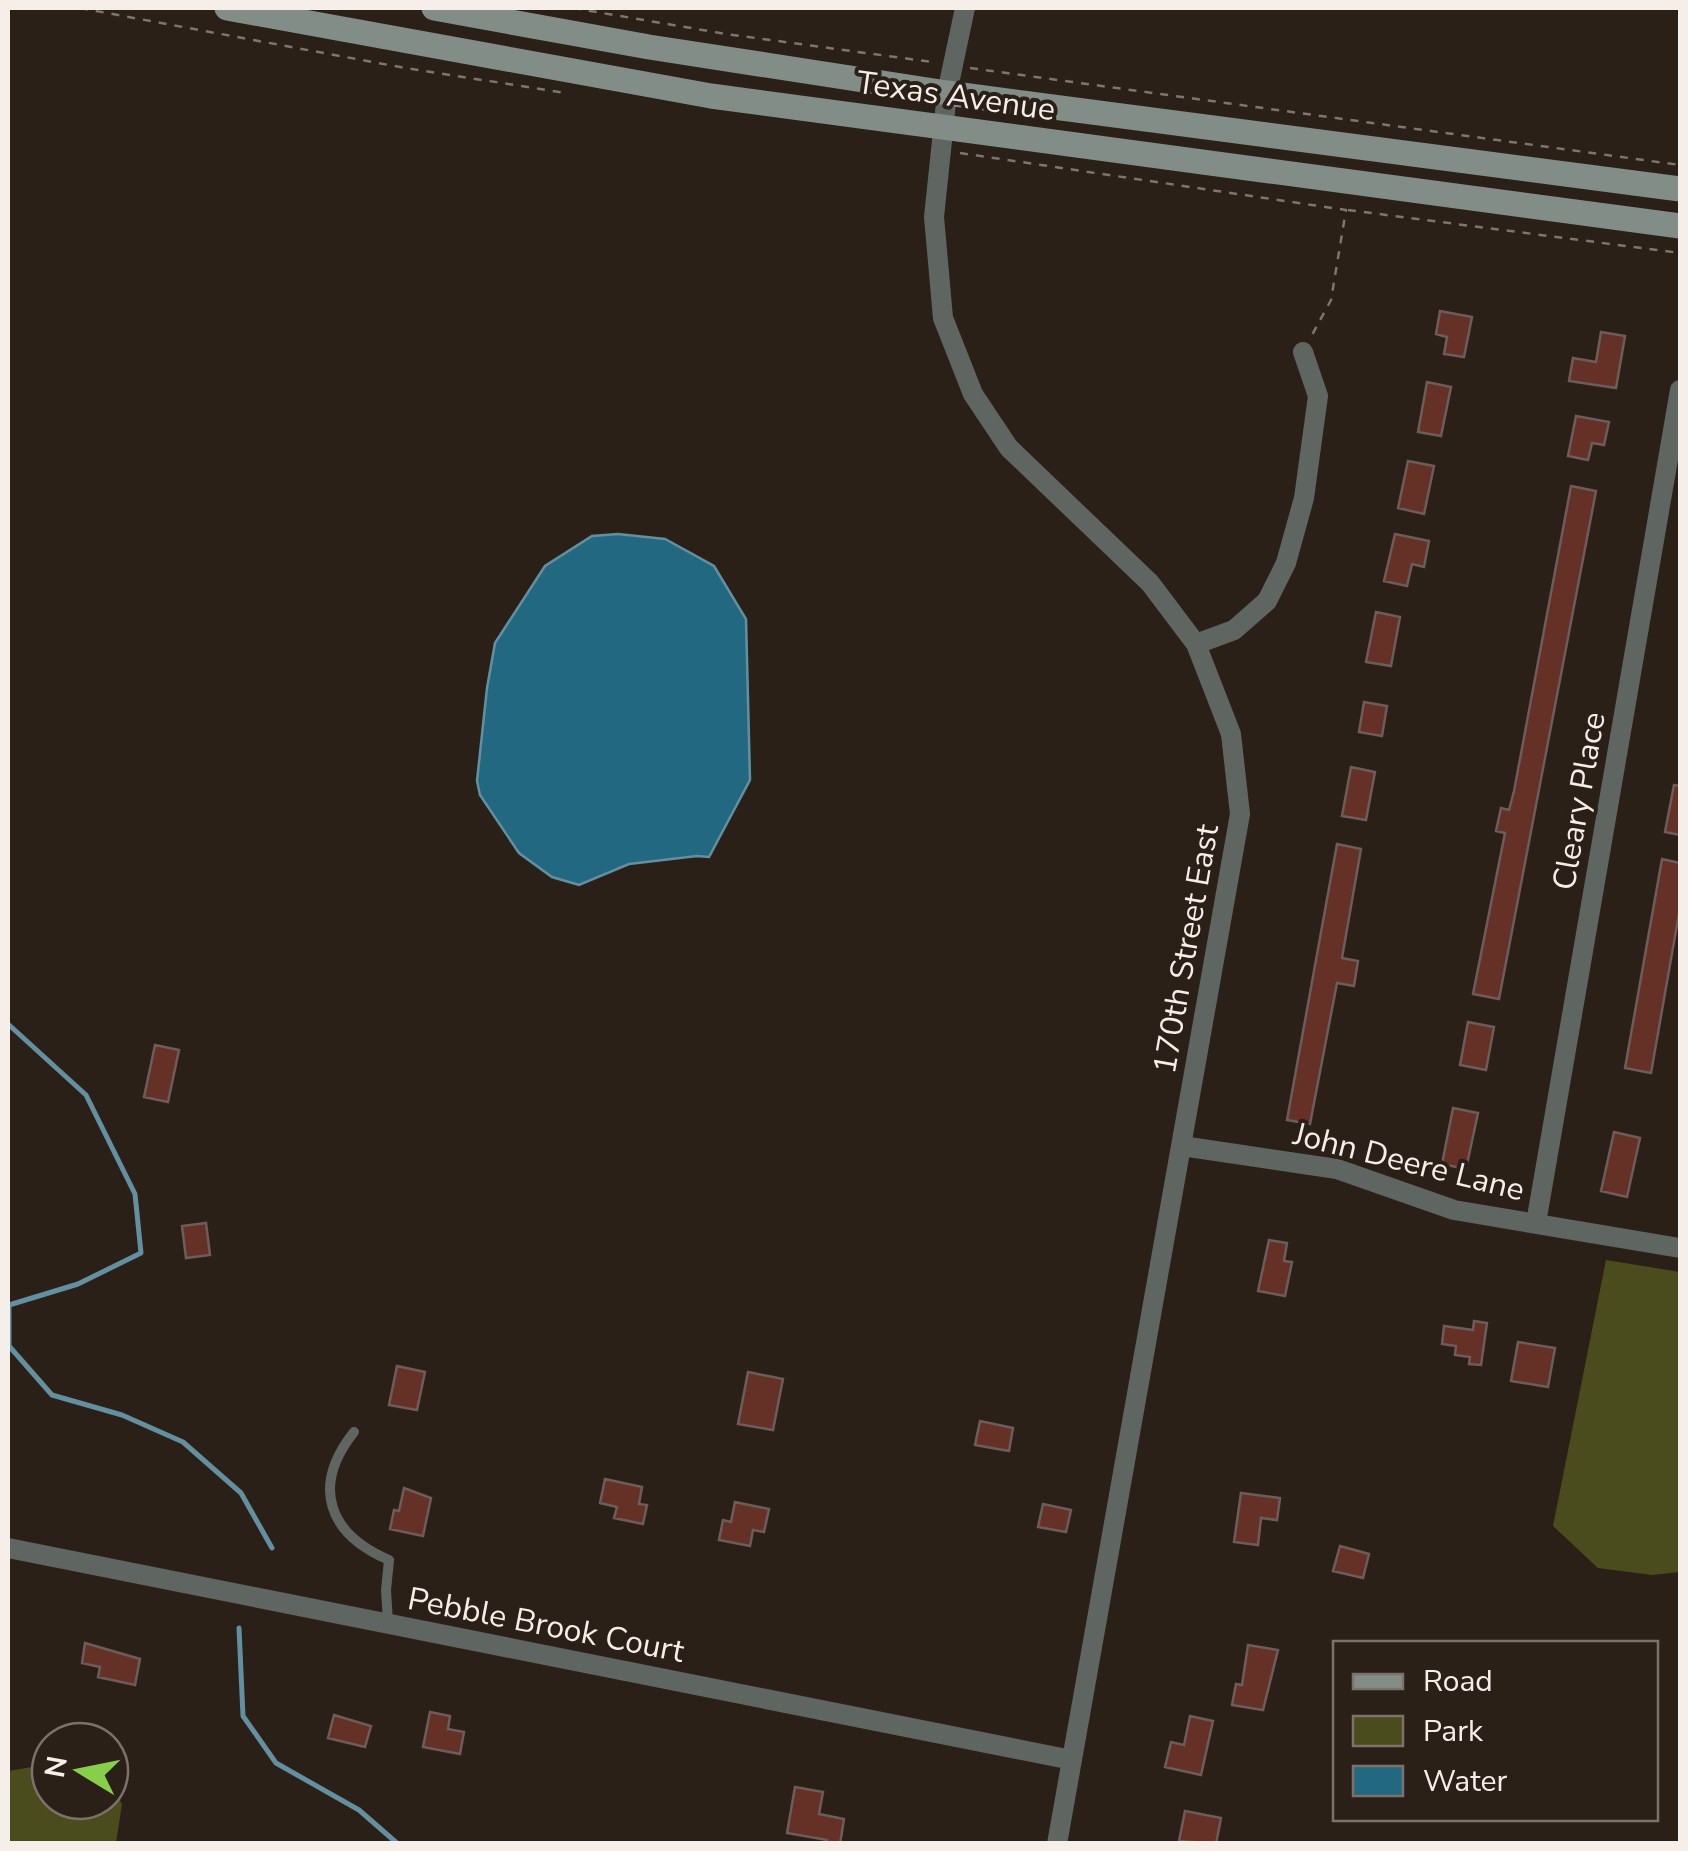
<svg xmlns="http://www.w3.org/2000/svg" width="1688" height="1851" font-family="'Nunito Sans',sans-serif">
<style>
.green{fill:#4a4c1d}
.water{fill:#236881;stroke:#6290a0;stroke-width:2.5}
.lines{fill:none;stroke-linecap:round;stroke-linejoin:round}
.stream{stroke:#6290a0;stroke-width:5}
.building{fill:#653026;stroke:#6d5c59;stroke-width:2.5}
.path{stroke:#7e756d;stroke-width:2.5;stroke-dasharray:8 8;stroke-linecap:butt}
.lane{stroke:#5f6662;stroke-width:10}
.street{stroke:#5f6662;stroke-width:20}
.secondary{stroke:#828d87;stroke-width:25}
.labels{text-anchor:middle;dominant-baseline:central;stroke-width:8;stroke-linejoin:round;paint-order:stroke}
.street-label{font-size:32px;fill:#f6eee8;stroke:#2a2017}
</style>
<rect width="100%" height="100%" fill="#2a2017"/>
<!-- green -->
<path class="green" d="M1606,1260L1680,1272V1572L1652,1575L1598,1568L1553,1526Z
M50,1764V1801H110L111,1785L122,1804L116,1843H8V1771Z"/>
<!-- water -->
<path class="water" d="M618,534L665,539L714,566L746,619L750,780L709,857L697,856L629,864L579,885L552,877L519,853L480,795L477,781L487,688L495,643L545,566L592,536Z"/>
<g class="lines">
<!-- stream -->
<path class="stream" d="M8,1024L86,1095L135,1194L141,1253L78,1284L9,1305V1346L52,1395L122,1415L183,1442L241,1493L272,1548
M239,1628L243,1716L276,1763L359,1810L398,1844"/>
</g>
<!-- building -->
<path class="building" d="M1440,311L1472,317L1464,357L1444,354L1447,337L1436,334Z
M1601,332L1625,336L1616,388L1569,381L1573,358L1596,362Z
M1427,382L1451,387L1441,436L1418,432Z
M1576,416L1609,422L1604,445L1592,443L1588,460L1568,456Z
M1408,461L1434,466L1424,514L1398,508Z
M1571,486L1596,491L1499,999L1473,994L1505,833L1496,831L1501,808L1509,810L1514,791Z
M1395,534L1429,541L1424,567L1412,564L1407,586L1384,581Z
M1376,612L1400,617L1391,666L1366,662Z
M1364,702L1387,706L1382,736L1359,732Z
M1351,767L1375,772L1366,820L1342,816Z
M1674,785L1680,786V835L1665,832Z
M1337,844L1361,849L1342,958L1358,961L1354,986L1337,983L1310,1124L1287,1120Z
M1662,859L1680,863V908L1651,1073L1625,1068Z
M1468,1022L1494,1027L1486,1070L1460,1065Z
M155,1045L179,1050L168,1102L144,1097Z
M1453,1108L1478,1113L1466,1169L1442,1164Z
M1614,1132L1640,1138L1627,1197L1601,1191Z
M206,1223L210,1255L186,1258L182,1226Z
M1269,1240L1287,1243L1284,1261L1292,1262L1285,1296L1258,1291Z
M1474,1321L1487,1323L1481,1365L1469,1364L1470,1357L1455,1355L1456,1346L1442,1344L1444,1326L1473,1330Z
M1518,1342L1555,1348L1548,1387L1511,1381Z
M397,1366L425,1372L417,1410L389,1405Z
M748,1372L783,1379L773,1430L738,1424Z
M980,1421L1013,1428L1009,1451L975,1445Z
M605,1479L642,1487L639,1504L647,1505L643,1524L614,1518L617,1507L600,1503Z
M404,1488L431,1498L423,1536L390,1529L394,1510L399,1511Z
M1241,1493L1280,1498L1277,1520L1261,1518L1258,1545L1234,1542Z
M735,1502L769,1509L764,1532L753,1530L750,1546L719,1540L723,1520L731,1522Z
M1043,1504L1071,1510L1066,1532L1038,1527Z
M1340,1546L1369,1554L1363,1578L1333,1571Z
M85,1643L140,1659L135,1685L98,1677L100,1667L82,1663Z
M1248,1645L1278,1650L1263,1710L1232,1705L1236,1684L1242,1685Z
M430,1712L450,1716L448,1729L464,1732L460,1754L423,1747Z
M334,1715L371,1726L365,1747L328,1738Z
M1190,1716L1213,1721L1201,1775L1165,1767L1171,1742L1184,1745Z
M795,1787L823,1792L819,1814L844,1819L840,1844H826L827,1840L787,1833Z
M1185,1811L1221,1818L1216,1844L1179,1841Z"/>
<g class="lines">
<!-- path -->
<path class="path" d="M80,8L405,68L566,93
M573,8L726,34L932,62
M970,68L1680,165
M960,153L1346,210L1331,300L1312,335
M1348,210L1680,253"/>
<!-- lane -->
<path class="lane" d="M354,1432C311,1486 328,1534 389,1560L386,1590L388,1623"/>
<!-- street -->
<path class="street" d="M965,8L947,93L934,217L943,318L973,394L1009,448L1150,583L1196,644L1231,734L1240,814L1057,1844
M1196,644L1234,630L1267,601L1286,563L1304,498L1318,396L1303,352
M1182,1146L1337,1169L1454,1210L1680,1248
M1536,1223L1680,390
M8,1548L1072,1760"/>
<!-- secondary -->
<path class="secondary" d="M227,8L711,96L1680,226
M434,8L649,47L947,93L1680,189"/>
</g>
<g class="labels">
<!-- street labels -->
<g class="street-label">
<text transform="translate(956 96) rotate(8)">Texas Avenue</text>
<text transform="translate(1579 801) rotate(-80)">Cleary Place</text>
<text transform="translate(1186 949) rotate(-80)">170th Street East</text>
<text transform="translate(1409 1162) rotate(14)">John Deere Lane</text>
<text transform="translate(546 1625) rotate(11)">Pebble Brook Court</text>
</g>
</g>
<!-- border -->
<rect width="1688" height="1851" fill="none" stroke="#f6eee8" stroke-width="20"/>
<!-- legend -->
<rect x="1333" y="1641" width="325" height="180" fill="#2a2017" stroke="#7c726b" stroke-width="2.5"/>
<rect x="1353" y="1674" width="50" height="15" fill="#828d87" stroke="#7c726b" stroke-width="2.5"/>
<text x="1423" y="1691" font-size="30" fill="#f6eee8">Road</text>
<rect x="1353" y="1716" width="50" height="30" fill="#4a4c1d" stroke="#7c726b" stroke-width="2.5"/>
<text x="1423" y="1741" font-size="30" fill="#f6eee8">Park</text>
<rect x="1353" y="1766" width="50" height="30" fill="#236881" stroke="#7c726b" stroke-width="2.5"/>
<text x="1423" y="1791" font-size="30" fill="#f6eee8">Water</text>
<!-- north arrow -->
<g transform="translate(80 1771) rotate(280)"><circle r="48" fill="#2a2017" stroke="#7c726b" stroke-width="2.5"/>
<path d="M0-8L18 38L0 25L-18 38Z" fill="#87cf4b"/>
<text y="-15" font-size="28" font-weight="bold" text-anchor="middle" fill="#f6eee8">N</text>
</g>
</svg>
